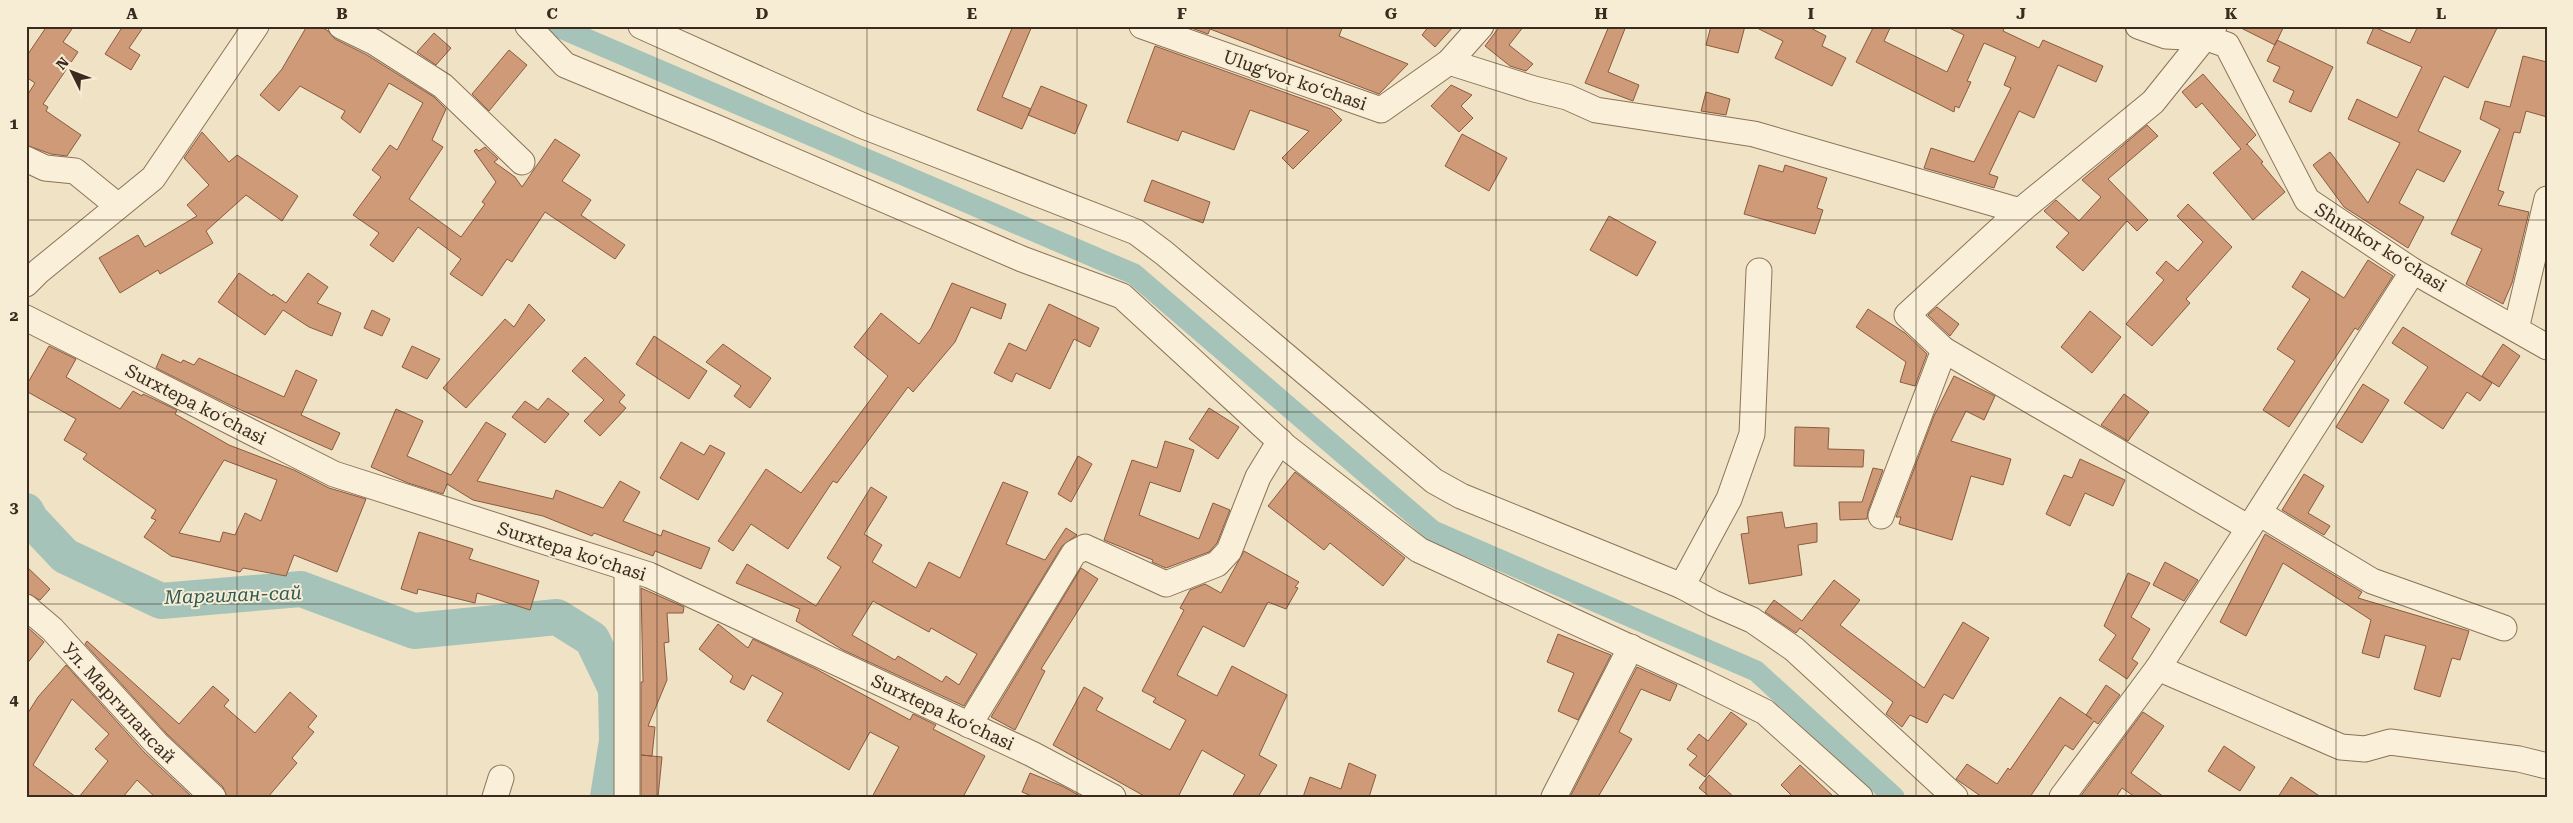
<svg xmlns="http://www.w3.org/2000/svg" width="2573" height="823" font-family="'Roboto Serif',serif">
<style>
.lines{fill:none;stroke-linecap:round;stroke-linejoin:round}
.canal{stroke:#a6c3b9;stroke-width:21}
.river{stroke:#a6c3b9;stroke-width:36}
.building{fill:#cf9a78;stroke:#8b5b3e;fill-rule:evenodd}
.minor-casing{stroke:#8b7359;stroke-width:27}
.minor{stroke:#faefd8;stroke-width:25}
.grid{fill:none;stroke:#3b2b1e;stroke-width:1;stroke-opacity:0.55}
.labels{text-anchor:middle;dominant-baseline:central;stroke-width:4;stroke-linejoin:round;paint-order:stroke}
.street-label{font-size:18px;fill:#3b2b1e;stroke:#f7ecd4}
.water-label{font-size:19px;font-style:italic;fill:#2d5b57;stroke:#f7ecd4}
.neatline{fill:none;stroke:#3b2b1e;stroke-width:2}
.grid-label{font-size:16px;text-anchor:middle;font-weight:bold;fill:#3b2b1e}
</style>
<rect width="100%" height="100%" fill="#f0e2c4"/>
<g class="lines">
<!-- canal -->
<path class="canal" d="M556,26L1134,274L1433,531L1756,671L1894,797"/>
<!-- river -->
<path class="river" d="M26,511L31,520L65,556L161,601L301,589L414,631L557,617L592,639L616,689L617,741L608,797"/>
</g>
<!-- building -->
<path class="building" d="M47,26H74L63,42L78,52L43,104L48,107L46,111L81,135L67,156L51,154L26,145V92L28,94L35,83L26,77V57Z
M123,26H144L129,48L140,55L131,70L105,54Z
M307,26H320L328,31L335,39L367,55L434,97L446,109L432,140L443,147L409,199L461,237L485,204L482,202L496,182L474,151L476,149L479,151L485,147L498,159L494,162L515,177L522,187L555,139L580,155L562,181L591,200L581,215L625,245L615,259L545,212L512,262L507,259L482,296L450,274L461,259L418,227L393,262L370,245L379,233L353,215L381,177L372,170L390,145L397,150L423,103L389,83L360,133L341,118L345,111L300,86L279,111L260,95L282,69Z
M1013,26H1032L1002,97L1031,109L1022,129L977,110Z
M1186,26H1343L1339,36L1408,64L1379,94L1210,29L1208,34Z
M1429,26H1454L1435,47L1422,35Z
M1500,26H1524L1509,45L1533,64L1526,71L1510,66L1485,46Z
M1609,26H1626L1608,72L1639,85L1633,101L1585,83Z
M1711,26H1745L1738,53L1706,45Z
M1753,26H1807L1826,36L1822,46L1846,58L1832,86L1775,58L1783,41Z
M1874,26H1891L1884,41L1947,72L1964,35L1945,26H2005L2003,31L2039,48L2043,40L2103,66L2096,82L2058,65L2034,118L2019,111L1989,174L1998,177L1994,188L1924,168L1931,148L1974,162L2011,88L2004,85L2016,57L1984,43L1967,81L1971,82L1959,108L1955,106L1954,112L1856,62Z
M2237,26H2284L2275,45Z
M2418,26H2498L2468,88L2444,76L2418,131L2461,151L2444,182L2417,169L2399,203L2424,217L2408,248L2344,207L2313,165L2330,152L2368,203L2400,143L2348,119L2357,99L2397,118L2422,67L2367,43L2374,27L2410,43Z
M434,33L451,48L436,65L417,52Z
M2277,40L2333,67L2311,112L2289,102L2294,91L2273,81L2280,67L2267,61Z
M1155,46L1331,109L1342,120L1293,169L1282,158L1309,131L1250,110L1234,150L1182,131L1178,141L1127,122Z
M509,50L527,65L489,111L472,94Z
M2523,56L2547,62V117L2526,111L2520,133L2514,132L2498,190L2504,192L2498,205L2529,212L2512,283L2503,304L2466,284L2482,249L2451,234L2500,129L2480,119L2485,101L2510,107Z
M2203,74L2256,135L2246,145L2247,144L2263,162L2261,163L2285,192L2253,220L2213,173L2241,149L2202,103L2196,108L2182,92Z
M1451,85L1472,95L1461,106L1473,118L1459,132L1431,106Z
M1041,86L1087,105L1075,134L1028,115Z
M1706,92L1730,99L1726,115L1701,111Z
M2147,125L2158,136L2108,179L2148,220L2137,231L2127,221L2083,271L2056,247L2069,233L2044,211L2056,200L2079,221L2101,197L2082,180Z
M202,132L229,162L237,155L298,196L282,221L246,195L206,231L213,243L160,274L158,270L120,293L99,258L138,235L145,247L197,216L187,205L209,185L184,158Z
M1462,134L1507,158L1489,191L1445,166Z
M1759,165L1783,172L1785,165L1827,178L1817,208L1823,210L1815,234L1744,214Z
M1152,180L1210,202L1203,223L1144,201Z
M2188,204L2232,247L2186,299L2190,303L2152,346L2126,324L2164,280L2156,273L2166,261L2178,271L2203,242L2177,216Z
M1609,216L1656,242L1637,276L1590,250Z
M2368,260L2393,276L2358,330L2355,328L2289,427L2263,410L2295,361L2277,349L2310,299L2292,287L2302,271L2344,298Z
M239,273L272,296L273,294L286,303L308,273L328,287L317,303L341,313L332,336L309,327L283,310L265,335L218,302Z
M952,283L1006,304L1001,319L971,307L955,342L913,392L908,387L837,483L833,481L788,549L751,524L733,551L718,541L766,469L801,493L888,376L854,347L881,313L919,344L931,328Z
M529,304L545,320L466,408L443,388L505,319L514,327Z
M1049,304L1099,328L1090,347L1074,339L1050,389L1016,373L1012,382L994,373L1009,343L1026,351Z
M1937,307L1959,324L1950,336L1928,315Z
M1868,309L1905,333L1927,354L1915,386L1900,382L1906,362L1856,327Z
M372,310L390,319L382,336L364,328Z
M2090,311L2121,337L2092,373L2061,347Z
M2403,327L2492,383L2480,401L2467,392L2443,429L2404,403L2428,367L2392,343Z
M654,336L707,371L689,399L636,364Z
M723,344L771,378L750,408L734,396L741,386L706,362Z
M2503,344L2520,356L2499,387L2482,376Z
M49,346L76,359L66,377L120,409L133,391L142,396L143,394L177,410L175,414L229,445L294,470L329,488L366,499L337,572L294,555L286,576L243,568L240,572L171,556L144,537L156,520L151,518L156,510L83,459L87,454L64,440L76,419L26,391V386ZM224,460L277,480L261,521L245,513L235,535L223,532L220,542L179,533Z
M412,346L440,359L427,379L402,367Z
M162,354L181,363L183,360L194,365L199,358L284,397L296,370L317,380L301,415L340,433L332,450L232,406L156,368Z
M585,357L625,395L619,402L626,408L600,436L584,421L604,400L572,371Z
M1954,376L1995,396L1984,420L1966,411L1951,441L2011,459L2003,485L1971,476L1952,540L1899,524L1901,517H1896L1934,416Z
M2363,384L2389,400L2362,443L2336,427Z
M2124,394L2149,412L2128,441L2101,425Z
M548,398L569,414L545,443L512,417L525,401L538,410Z
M1209,408L1239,427L1218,459L1189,439Z
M396,409L423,421L407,456L451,475L486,422L506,434L477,481L553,499L556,490L603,508L620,481L640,492L623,521L661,536L663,530L710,548L701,569L655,551L653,556L594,533L592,536L543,516L473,500L447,484L443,494L408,483L371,467Z
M1795,427L1829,428L1828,449L1864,450L1863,467L1794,466Z
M1165,441L1194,450L1180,492L1150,482L1139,515L1199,539L1213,503L1230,510L1217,543L1209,552L1166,568L1152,562L1153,560L1104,540L1132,460L1157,468Z
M681,442L704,455L710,445L725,453L698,500L660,478Z
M1078,456L1092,464L1071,502L1058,494Z
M2080,459L2125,480L2113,506L2085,493L2070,526L2046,514L2064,475L2072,478Z
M1873,468L1883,470L1868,511L1867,519L1840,520L1839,502H1862Z
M1295,472L1405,558L1383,586L1330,543L1324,550L1268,506Z
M2304,474L2324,486L2308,513L2330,526L2324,535L2282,510Z
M1003,482L1028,492L1006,544L1045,560L1066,528L1077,535L1062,546L964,706L843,650L796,621L800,609L736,583L747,564L816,606L841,567L827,558L871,487L887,497L864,534L882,545L872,562L916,588L929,562L960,578ZM873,601L929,632L931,628L977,654L959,685L946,676L942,682L898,656L895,660L852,635Z
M1782,512L1785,528L1817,523V542L1798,545L1802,575L1749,584L1741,534L1749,533L1747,517Z
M419,532L473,549L469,559L539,581L530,610L477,593L475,603L418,589L417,594L401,589Z
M2265,534L2362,592L2358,598L2469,631L2460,660L2452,658L2440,697L2414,689L2426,646L2385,635L2379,658L2362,653L2371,620L2283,563L2246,636L2220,622Z
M1244,551L1299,582L1295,587L1298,588L1286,609L1268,602L1244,647L1203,626L1177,675L1217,696L1232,666L1287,695L1259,755L1277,765L1258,797H1232L1245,775L1202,750L1178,797H1146L1053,745L1084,687L1103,698L1096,710L1170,750L1186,720L1153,702L1156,698L1142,691L1184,610L1180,608L1190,590L1205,584L1221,593Z
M2165,562L2198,580L2184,601L2153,585Z
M26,566L50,589L40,600L26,593Z
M1081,568L1098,579L1041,669L1045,671L1015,730L991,717Z
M2128,573L2150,583L2131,617L2150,629L2132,659L2138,663L2127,679L2099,660L2116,635L2104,626Z
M1834,580L1860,600L1840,625L1924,688L1963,622L1989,638L1953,699L1944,694L1927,723L1910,715L1902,727L1886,714L1893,702L1800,628L1796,633L1765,612L1774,600L1802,621Z
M641,588L684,607L683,613H667L669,642L664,643L667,680L648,726L655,727L652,756L641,755V682H643Z
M718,624L748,648L753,639L816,669L910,720L913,714L936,725L933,729L985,756L963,797H872L899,747L870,732L849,770L767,721L783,693L752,675L744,690L730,682L733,676L699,649Z
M26,626L44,642L26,665Z
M1558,634L1611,655L1578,720L1558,711L1574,673L1547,662Z
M87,641L179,724L213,686L229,700L224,706L255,733L290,692L317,716L308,727L314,732L292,758L297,763L268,797H227L223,787L166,733L85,644Z
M66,665L145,753L192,797H155L137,780L123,797H79L108,761L95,749L109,734L72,699L33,765L76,797H26V716L38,697Z
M1637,667L1677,685L1670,701L1641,689L1619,732L1632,739L1598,797H1570Z
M2106,685L2120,695L2098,724L2094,721L2073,750L2065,745L2030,797H1982L1956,779L1967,764L1997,784L2008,768L2010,770L2060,697L2092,719L2086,715Z
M1731,712L1747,724L1705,777L1689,765L1697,756L1687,749L1699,734L1708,741Z
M2143,712L2164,726L2131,773L2164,797H2135L2122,788L2116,797H2080Z
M2224,746L2255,767L2240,791L2208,771Z
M641,755L662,757L658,797H641Z
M1349,763L1376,775L1369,797H1303L1310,777L1341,789Z
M1800,765L1834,797H1793L1781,785Z
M1030,773L1062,786L1082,797H1034L1022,792Z
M1709,775L1734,797H1710L1699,788Z
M2291,777L2321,797H2278Z"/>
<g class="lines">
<!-- minor casing -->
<g class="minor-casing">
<g id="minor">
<path d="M341,26L374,42L443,86L522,162"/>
<path d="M528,26L565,65L720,129L1022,259L1122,296L1286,447L1419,550L1692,676L1765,712L1860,797"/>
<path d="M641,26L861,125L1136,232L1164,253L1434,481L1461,496L1682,586L1713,603L1752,620L1794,649L1955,797"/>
<path d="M1142,26L1381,110L1449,62L1481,26"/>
<path d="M2138,26L2166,36L2207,38L2227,45L2307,200L2413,271L2547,347"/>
<path d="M1449,62L1534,89L1567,97L1596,110L1754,134L2020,211L2153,102L2214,26"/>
<path d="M26,159L45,168L75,171L118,206"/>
<path d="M26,284L39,271L153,178L256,26"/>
<path d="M26,318L334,474L649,575L1032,754L1113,797"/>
<path d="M2516,329L2547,199"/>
<path d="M1944,350L2249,528L2158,668L2062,797"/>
<path d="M2259,513L2372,581L2504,628"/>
<path d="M1881,516L1944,350L1907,315L2020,211"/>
<path d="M2249,528L2413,271"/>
<path d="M627,568V797"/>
<path d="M1682,586L1729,499L1752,434L1759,271"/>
<path id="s1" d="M26,607L52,629L156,743L213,797"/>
<path d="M2158,668L2341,747L2365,749L2390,742L2519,759L2547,766"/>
<path d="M969,725L1074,553L1085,547L1166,584L1217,564L1229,551L1258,477L1280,441"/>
<path d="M495,797L501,778"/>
<path d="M1554,797L1631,647"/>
</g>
</g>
<!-- minor -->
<use href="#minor" class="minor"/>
</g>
<!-- grid -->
<path class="grid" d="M237,26V797M447,26V797M657,26V797M867,26V797M1077,26V797M1287,26V797M1496,26V797M1706,26V797M1916,26V797M2126,26V797M2336,26V797M26,220H2547M26,412H2547M26,604H2547"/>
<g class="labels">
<!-- street labels -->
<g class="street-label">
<text transform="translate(1295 80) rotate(19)">Ulugʻvor koʻchasi</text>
<text transform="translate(2381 247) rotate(32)">Shunkor koʻchasi</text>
<text transform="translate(196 404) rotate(27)">Surxtepa koʻchasi</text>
<text transform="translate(572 551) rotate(18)">Surxtepa koʻchasi</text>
<text stroke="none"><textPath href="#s1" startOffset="134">Ул. Маргилансай</textPath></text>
<text transform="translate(943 712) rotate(25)">Surxtepa koʻchasi</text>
</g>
<!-- water labels -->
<g class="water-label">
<text transform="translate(233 595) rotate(-2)">Маргилан-сай</text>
</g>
</g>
<!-- border -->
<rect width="2573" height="823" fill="none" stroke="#f7ecd4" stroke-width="55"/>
<!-- north arrow -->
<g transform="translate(72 72) rotate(312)" stroke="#f7ecd4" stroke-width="4" paint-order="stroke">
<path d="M0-4L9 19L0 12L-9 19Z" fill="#3b2b1e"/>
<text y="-8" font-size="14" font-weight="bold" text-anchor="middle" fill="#3b2b1e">N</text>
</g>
<rect x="28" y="28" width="2518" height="768" class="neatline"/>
<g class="grid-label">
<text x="132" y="19">A</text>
<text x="342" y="19">B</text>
<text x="552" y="19">C</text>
<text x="762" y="19">D</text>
<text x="972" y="19">E</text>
<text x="1182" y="19">F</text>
<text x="1391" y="19">G</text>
<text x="1601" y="19">H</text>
<text x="1811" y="19">I</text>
<text x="2021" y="19">J</text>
<text x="2231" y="19">K</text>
<text x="2441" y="19">L</text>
<text x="14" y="129">1</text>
<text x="14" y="321">2</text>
<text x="14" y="513">3</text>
<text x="14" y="705">4</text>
</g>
</svg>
